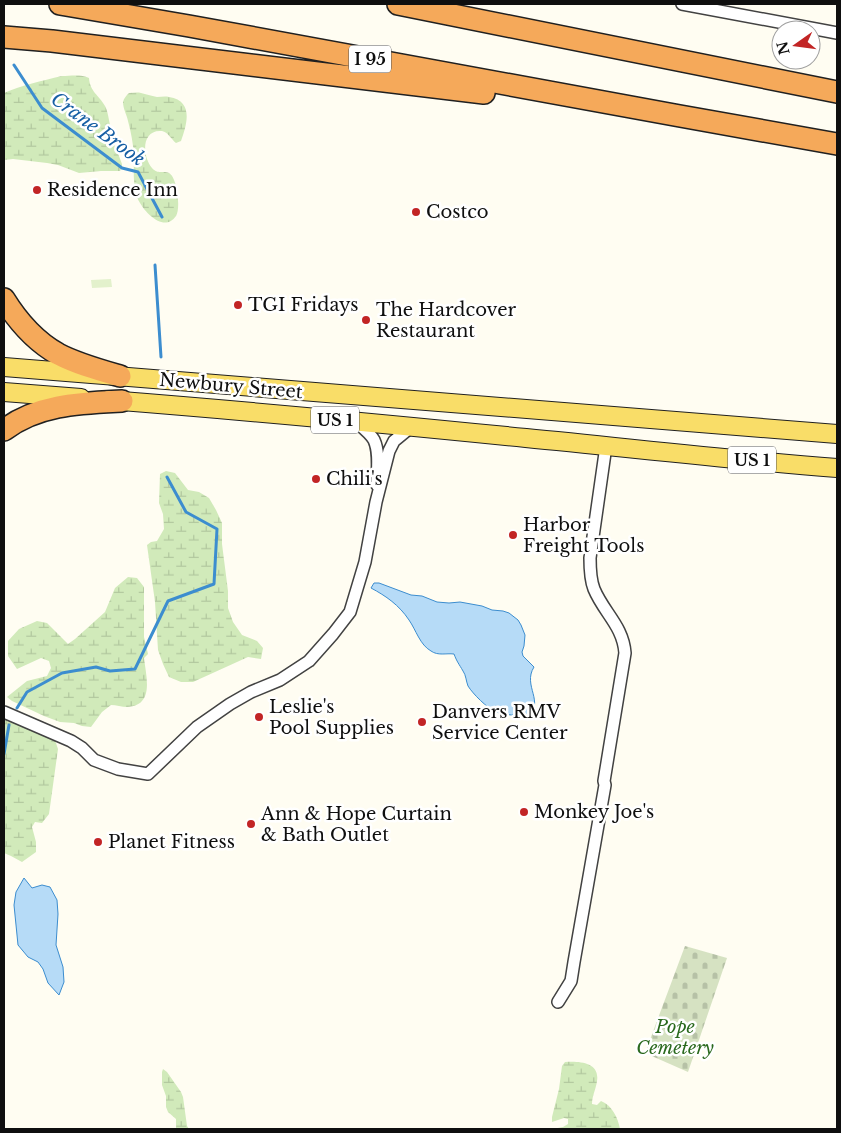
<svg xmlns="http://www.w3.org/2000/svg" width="841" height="1133" font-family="'Libre Baskerville',serif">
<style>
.wetland{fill:url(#wetland-marsh)}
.cemetery{fill:url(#cemetery-stones)}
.pitch{fill:#e3f1cc}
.water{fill:#b6dbf7;stroke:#3c8dcf}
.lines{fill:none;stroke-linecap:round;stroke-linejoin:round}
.stream{stroke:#3c8dcf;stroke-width:3}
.street-casing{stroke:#424242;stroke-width:14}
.primary-casing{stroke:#202020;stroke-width:20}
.highway-casing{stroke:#202020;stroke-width:24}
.street{stroke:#fff;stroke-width:11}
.primary{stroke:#f9dd68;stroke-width:18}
.highway{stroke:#f5a95a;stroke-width:21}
.poi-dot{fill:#c22525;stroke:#fff;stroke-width:2}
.labels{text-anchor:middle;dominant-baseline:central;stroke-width:5;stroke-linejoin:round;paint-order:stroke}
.shield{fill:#fff;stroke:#575757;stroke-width:1}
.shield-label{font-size:16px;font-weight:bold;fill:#0f0f0f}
.poi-label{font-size:18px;fill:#0f0f0f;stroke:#fff;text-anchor:start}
.street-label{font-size:18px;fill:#0f0f0f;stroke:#fff}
.park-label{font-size:18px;font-style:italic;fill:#2a691e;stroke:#fff}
.water-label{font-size:19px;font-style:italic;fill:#165fa4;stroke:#fff}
</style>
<defs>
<pattern id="wetland-marsh" width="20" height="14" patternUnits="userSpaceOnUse" patternTransform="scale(1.25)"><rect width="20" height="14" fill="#d1eaba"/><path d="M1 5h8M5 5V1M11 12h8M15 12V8" fill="none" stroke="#b2c89f"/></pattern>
<pattern id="cemetery-stones" width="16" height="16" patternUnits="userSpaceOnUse" patternTransform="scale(1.25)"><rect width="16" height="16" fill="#d6e2c2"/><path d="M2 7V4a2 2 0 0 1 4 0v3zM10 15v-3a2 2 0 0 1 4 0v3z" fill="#b6c1a6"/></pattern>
</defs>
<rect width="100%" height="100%" fill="#fffdf2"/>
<!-- wetland -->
<path class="wetland" d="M62,76C70,76 81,74 89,78C90,92 99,95 105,106C109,114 109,124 112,133C114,143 118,154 122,164V168L120,171H101L79,173L58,165L47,163L13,159L4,160V93C22,85 41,81 62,76Z
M129,93C133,93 137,92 141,93C146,94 151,96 157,97C161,97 165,96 169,97C194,101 187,124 181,141L176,143C171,139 168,132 162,131C141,129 142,156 152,168C158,175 163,170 169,173C177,177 181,208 176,216C165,232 147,215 140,203C137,199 136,194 135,189C133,177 134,167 134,155C133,143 131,132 128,121C127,115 123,109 123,102C124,98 126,96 129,93Z
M166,471L175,473L188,490L199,492L209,498L216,510L222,523V544L228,591V608L233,622L242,635L257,641L263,648L261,659L248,657L193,682H181L169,677L163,664L158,650L155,602L147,545L151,542L157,541L164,529L163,514L159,503L160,474Z
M128,577L137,578L144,587V637L148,654L144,658C146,676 155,706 127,707C122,707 116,705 111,705L102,712L91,727L82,726L74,723L60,722L44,716L12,701L7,697L27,681L47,676L51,668L49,661L41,658L17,669L8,656V641L19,629L37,621L47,623L68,644L75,639L105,612L115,588Z
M4,718L26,726L55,740L58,749L49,814L42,823L35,822L32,827L36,842V852L22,862L11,856L4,853Z
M565,1062C579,1061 600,1062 597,1081C596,1089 592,1096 592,1104L597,1105L601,1101C612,1105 618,1118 620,1129H552L563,1127L568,1124V1119L564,1118L552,1122V1117L559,1089L562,1066Z
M163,1069L167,1072L181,1092L183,1097L187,1126L189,1129H176V1119L168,1112L166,1107V1096L162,1085V1072Z"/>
<!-- cemetery -->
<path class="cemetery" d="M685,946L727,958L688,1072L645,1053Z"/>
<!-- pitch -->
<path class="pitch" d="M111,279L112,287L92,288L91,280Z"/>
<!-- water -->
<path class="water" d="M374,583H379L411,595L422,596L437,602L449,603L460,602L482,606L492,610L503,611L509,613L518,620L521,625L525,635L524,646L522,652L523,656L534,667C522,686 546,702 527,718C517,714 506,716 496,712C487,708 473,694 468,686C466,681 466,675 463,671C459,664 457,662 454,654C446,653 438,656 431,651C420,645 416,630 409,620C399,605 386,596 371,588Z
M24,878L32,888L42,885L50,887L57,900L58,914L56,945L63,967L64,982L59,995L48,983L43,969L38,962L28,957L18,945L14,905L16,892Z"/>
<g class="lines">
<!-- stream -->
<path class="stream" d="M14,65L42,108L122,168L138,172L162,217
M155,265L161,357
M17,708L27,692L62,673L96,667L110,671L135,669L168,601L214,584L217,529L186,512L167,477
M4,754L9,725"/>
<!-- street casing -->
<g class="street-casing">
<path id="street" d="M682,4L837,33
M356,422C362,427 370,433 374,440C380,453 377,471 377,485
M4,712L71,741L82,748L94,760L118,769L148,774L197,727L230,704L251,692L280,680L309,661L333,634L350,612L365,562L376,502L389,451L394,441L411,427
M558,1002L571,981L574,962L605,785L604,781L625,653C623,626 604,613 594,589C590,579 590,568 590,558L606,446"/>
</g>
<!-- primary casing -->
<g class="primary-casing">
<path id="primary" d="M4,367L837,434
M4,392L81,398
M109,400C248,411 387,424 526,438C630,448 733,460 837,468"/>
</g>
<!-- highway casing -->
<g class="highway-casing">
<path id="highway" d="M60,4L189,26L680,116L837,144
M398,4L837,92
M4,37L52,41L484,93
M4,299C17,320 35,341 58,354C77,364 99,370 120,376
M4,430C38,404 81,403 122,401"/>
</g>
<!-- street -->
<use href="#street" class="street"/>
<!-- primary -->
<use href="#primary" class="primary"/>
<!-- highway -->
<use href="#highway" class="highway"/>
</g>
<!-- markers -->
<g class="poi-dot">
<circle cx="37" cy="190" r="5"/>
<circle cx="416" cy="212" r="5"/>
<circle cx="238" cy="305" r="5"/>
<circle cx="366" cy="320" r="5"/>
<circle cx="316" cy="479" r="5"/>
<circle cx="513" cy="535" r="5"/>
<circle cx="259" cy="717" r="5"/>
<circle cx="422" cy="722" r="5"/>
<circle cx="524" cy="812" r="5"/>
<circle cx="251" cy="824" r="5"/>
<circle cx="98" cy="842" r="5"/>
</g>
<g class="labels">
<!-- shield labels -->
<g class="shield">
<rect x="349" y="45.5" width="42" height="27" rx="4"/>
<rect x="311" y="406.5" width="48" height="27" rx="4"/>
<rect x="728" y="446.5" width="48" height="27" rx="4"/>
</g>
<g class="shield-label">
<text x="370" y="59">I 95</text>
<text x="335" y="420">US 1</text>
<text x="752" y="460">US 1</text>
</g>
<!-- poi labels -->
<g class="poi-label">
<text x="47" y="190">Residence Inn</text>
<text x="426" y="212">Costco</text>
<text x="248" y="305">TGI Fridays</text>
<text x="376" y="310">The Hardcover<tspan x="376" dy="21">Restaurant</tspan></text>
<text x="326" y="479">Chili's</text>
<text x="523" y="525">Harbor<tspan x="523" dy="21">Freight Tools</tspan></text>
<text x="269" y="707">Leslie's<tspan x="269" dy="21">Pool Supplies</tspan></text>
<text x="432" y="712">Danvers RMV<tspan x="432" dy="21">Service Center</tspan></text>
<text x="534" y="812">Monkey Joe's</text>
<text x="261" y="814">Ann &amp; Hope Curtain<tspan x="261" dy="21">&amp; Bath Outlet</tspan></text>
<text x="108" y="842">Planet Fitness</text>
</g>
<!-- street labels -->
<g class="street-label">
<text transform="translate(231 386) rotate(5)">Newbury Street</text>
</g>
<!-- park labels -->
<g class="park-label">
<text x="675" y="1027">Pope<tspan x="675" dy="21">Cemetery</tspan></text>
</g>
<!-- water labels -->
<g class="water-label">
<text transform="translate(98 129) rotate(36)">Crane Brook</text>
</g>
</g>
<!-- border -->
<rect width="841" height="1133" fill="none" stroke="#0f0f0f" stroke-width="10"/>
<!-- north arrow -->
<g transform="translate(796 45) rotate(256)"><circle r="24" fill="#ffffff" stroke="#9f9f9f"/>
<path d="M0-4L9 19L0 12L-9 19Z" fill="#c22525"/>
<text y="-8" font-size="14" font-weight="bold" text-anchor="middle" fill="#0f0f0f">N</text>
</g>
</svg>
